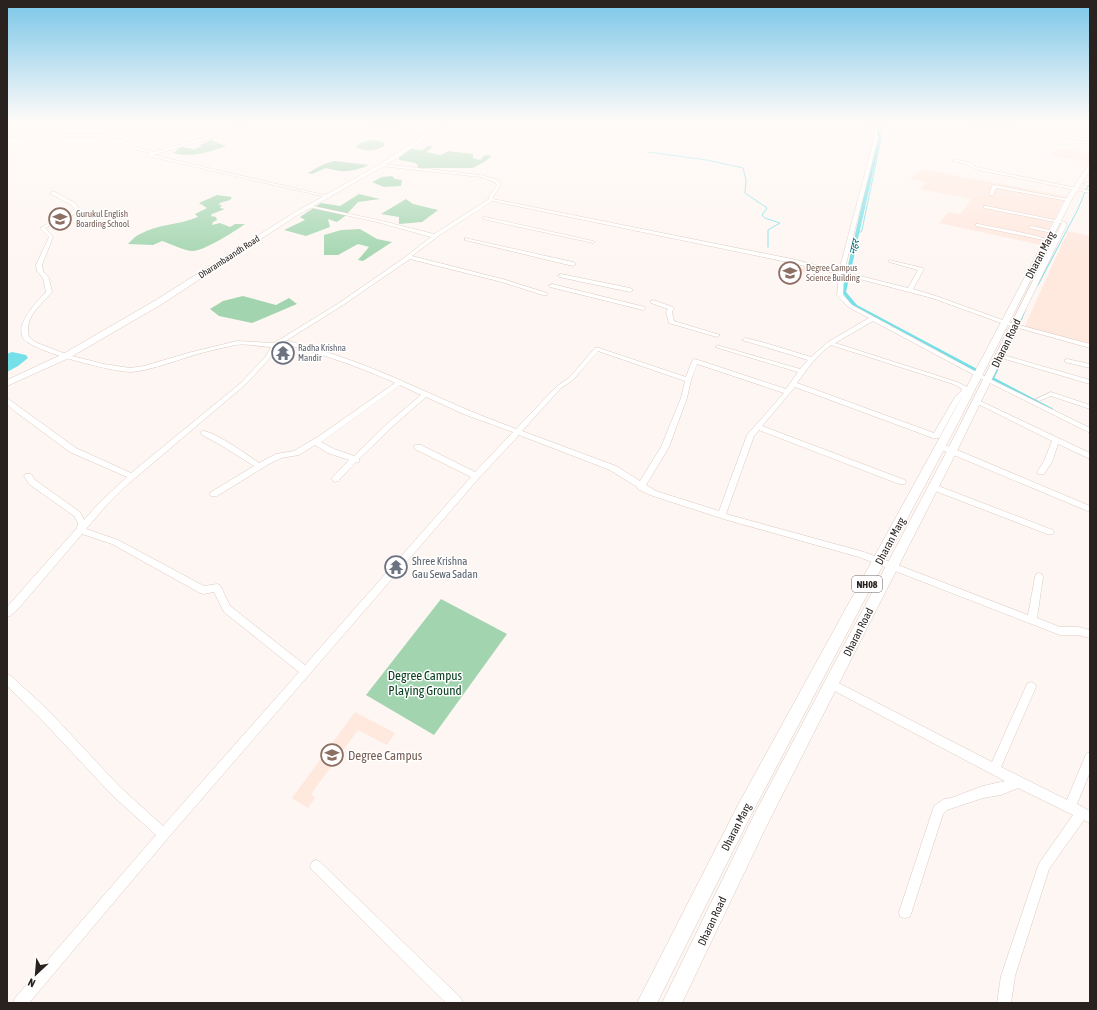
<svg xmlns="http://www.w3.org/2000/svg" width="1097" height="1010" font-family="'Asap Condensed','Noto Sans Devanagari',sans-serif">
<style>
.built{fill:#ffe8de}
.green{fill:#a2d5af}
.water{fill:#75e0e8}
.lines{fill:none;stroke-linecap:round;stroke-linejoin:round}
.stream-far1{stroke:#75e0e8;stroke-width:1}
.stream{stroke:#75e0e8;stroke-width:1.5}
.canal{fill:#75e0e8;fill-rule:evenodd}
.minor-casing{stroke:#ddcac1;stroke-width:1}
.major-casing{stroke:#ddcac1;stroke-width:1}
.minor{fill:#fff;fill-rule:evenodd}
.major{fill:#fff;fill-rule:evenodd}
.labels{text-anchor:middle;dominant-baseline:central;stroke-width:3;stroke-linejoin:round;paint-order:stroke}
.far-education-label{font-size:9px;fill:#785e54;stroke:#fff;text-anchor:start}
.far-street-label{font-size:9px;fill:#29221f;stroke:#fff}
.far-worship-label{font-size:9px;fill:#5b616d;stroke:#fff;text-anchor:start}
.far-water-label{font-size:10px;font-style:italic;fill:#01646a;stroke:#fff}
.shield{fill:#fff;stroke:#696462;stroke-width:1}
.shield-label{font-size:10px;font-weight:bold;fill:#29221f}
.street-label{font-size:11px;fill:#29221f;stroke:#fff}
.worship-label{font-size:11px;fill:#5b616d;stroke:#fff;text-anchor:start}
.near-park-label{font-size:13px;fill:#0b4020;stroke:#fff}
.near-education-label{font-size:13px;fill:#785e54;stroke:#fff;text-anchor:start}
</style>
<rect width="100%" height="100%" fill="#fef6f2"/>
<!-- built -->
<path class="built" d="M1057,149L1090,153V165H1085L1086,161L1051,156Z
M926,170L1066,196L1041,245L939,223L949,212L960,214L971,199L920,189L925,182L910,179L918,172Z
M1068,231L1090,236V344L1024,328Z
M791,267L803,269L804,267L809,269L808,274L797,269L796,273L792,275L799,277L797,279L784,275L787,272L782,270L783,269L789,270Z
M355,712L395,733L387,745L358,730L311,794L315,798L308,808L292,798Z"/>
<!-- green -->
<path class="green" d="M211,140L226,146C209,152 192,158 173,153L181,147L193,149V150L202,146L200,145Z
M372,140L383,142L385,145C378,151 365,152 356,147V146L363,142Z
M428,146L433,147L426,152L441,155L448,151L473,154V158L480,160L485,155L492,156L484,162L473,168H419L416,163L399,160V158L410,149L422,150Z
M334,161L369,165C354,172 341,173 326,168L312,174L308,173C317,168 324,163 334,161Z
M392,176L395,179L402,180L401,186L384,187L372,182L382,177Z
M359,194L380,199L358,202L345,216L337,222L328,219L330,227L306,236L284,230L305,220L300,217L321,203L340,206Z
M217,195L232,197L230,200L220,203L219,205H222L220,208L225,209L212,214L211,216L216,217L217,220L213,222L212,225L220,223L230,227L235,224H245C234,232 204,251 192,251C183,250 171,244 162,241L153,245L128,244C131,241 135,236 140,234C158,224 179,225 198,217L195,214L207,208L199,203Z
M406,199L413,204L438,210L422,222L399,224V217L381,214Z
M360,229L377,239L392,242L363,261L358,260L369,247L358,244L338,255H324V235L341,230Z
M243,296L276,305L289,298L297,304L252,323L219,316L210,309L223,301Z
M441,599L507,634L434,735L366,695Z"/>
<!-- water -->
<path class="water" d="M12,352L26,355L28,358L18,366L7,372V354Z"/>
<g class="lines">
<!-- stream-far1 -->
<path class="stream-far1" d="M648,152L707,160L743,168L746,180L745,193L767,208L762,215L765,218L780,223L768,230V247
M1086,190L1089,185
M857,232H861L862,230L881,139V121
M1038,285L1078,209L1085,192"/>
<!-- stream -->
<path class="stream" d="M1019,325L1025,310
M993,379L1018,327"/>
<!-- canal -->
<path class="canal" d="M868,121H871L878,126L881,137L846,292L857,305L981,371V373H977L853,307L842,292L877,137L876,127Z
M989,375L1052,408L1053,409L1050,411L1048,410L987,378V376Z"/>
<!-- minor casing -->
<g class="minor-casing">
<path id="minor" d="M248,121H254L222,135L153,155L328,196L330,197V198L148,156V154L150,153L134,149L127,139C87,132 47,140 7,136V134C48,138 89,129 129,137L136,147L154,152L220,133Z
M362,121H370L431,135L429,136Z
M865,121H869L877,128L878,139L844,272L908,288L918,270L889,262V260L923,268L924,269L913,289L936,296L1008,322L1090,344V348L1004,324L932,298L844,275L843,295L852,305L980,374L1090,428V433L976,376L873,321L835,343L957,382L967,387L968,390L961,398L939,438H933L795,387L762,426L905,480L906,482L905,484H899L759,430L754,436L726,514L864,552L1028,615L1035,577L1036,574L1039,573L1042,574L1043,577L1037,618L1060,627H1078L1090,630V638L1078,635H1060L859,557L727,520L650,495L638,489L637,487L610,470L519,435L479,478L168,838L29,1003H13L15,998L156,835L112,795L39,717L7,686V674L11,676L47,709L120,787L163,826L299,672L224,612L214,592L203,594L200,593L112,544L82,534L19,608L10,616L7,617V607L77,528L78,523L74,516L29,484L24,476L25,474H31L35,480L80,512L84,520L99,503L127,477L70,452L13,410L7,404V398L76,448L131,473L242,382L266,356L271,347C260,347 247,343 235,345C217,349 199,353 182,359C166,364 149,370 132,372C116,373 30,351 23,338C15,323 37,302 46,292L43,278L37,271L36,265L49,237L40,228L69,213L75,209L71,205L51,194V192H55L75,203L79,209L73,215L45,228L53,237L42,265L43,271L49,278L52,292C40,306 24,317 29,337L35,342L68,355L104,364L130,368L144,366L188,353L237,341L274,343L339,303L404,258L431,237L377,222L308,207V205L378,220L434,234L489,199V197L497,185L495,182L481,177L381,166L382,164L481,175L498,180L501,185L493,197V199L792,259L839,271L874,139V129ZM492,201L792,263L839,274L837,295L848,307L869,318L828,342L811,357L762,342L745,338L742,340L808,360L800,369L720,346L718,345L715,347L798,372L786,389L695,359L692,361L686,377L599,348H595L569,378L557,386L516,429L470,411L404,382L403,381L400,380C363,364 327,351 288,341L284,342L343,305L410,259L502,282L543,295H547V293L506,280L412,256L437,237ZM288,345C325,355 360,367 395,383L319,436L294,451L276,454L259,463C249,456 213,430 202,431L201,433L202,435L219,444L254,466L211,492L210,494L211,496H217L269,464L281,458L299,455L315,445L328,453L349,460L331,479L335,482L338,481L356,462H359V459L393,426L426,397L466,415L513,432L475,472L421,445H415L414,447L415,449L471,477L305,665L230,606L220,585L217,584L204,586L118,540L86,529L105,507L127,485L246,384L270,358L278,346ZM831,345L953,384L961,388L962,390L955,397L934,433L797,383C807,369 817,355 831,345ZM598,351L685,381L681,398L661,447L640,481L616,466L522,431L561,388L573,380ZM697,364L784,393L747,435L719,511L656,491L646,485L669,447L687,398L691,380ZM400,385L421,395L389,422L354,456L334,449L321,442Z
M965,121H974L1035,132L1090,139V141L1035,134Z
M954,159L971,163L976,167L1090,191V193L974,169L969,165L953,161Z
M1086,183H1090V185H1085L1084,184Z
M994,185L1068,199L1070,200L1068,201L996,188L993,195H989L992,186Z
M986,206L1065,222L1067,223L1065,224L984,208V206Z
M485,217L593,241L595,242L593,243L483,219V218Z
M978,224L1029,234L1050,240L1048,241L976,226V224Z
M1031,226L1054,231V232L1052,233L1029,228V227Z
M465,238L573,262L576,264L573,266L465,240Z
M561,274L630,288L633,290L630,292L559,277L558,276Z
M552,284L645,307L646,308L643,310L550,287L549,286Z
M653,300L673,307L674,308L672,312L674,321L720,335L717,337L669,323L666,312L668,309L651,303V301Z
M1000,354L1090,380V384L998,357V355Z
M1067,359L1090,364V368L1065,362V360Z
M1051,392L1090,405V409L1051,396L1039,401L1036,399Z
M976,399L1090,453V459L1058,444L1052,462L1044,474H1038L1037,472L1044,461L1052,441L974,402L973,401Z
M937,444H943L1090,506V512L937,448L936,446Z
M933,484L1053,530L1054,532L1053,534H1047L930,489L929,487L930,485Z
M831,679L992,762L1027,684L1031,682L1035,684L1036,687L1001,767L1067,800L1086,754L1090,752V772L1077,804L1090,811V823L1084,820L1049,869L1015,976L1011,1003H997L1001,976L1038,866L1040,862L1073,815L1018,788L1001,795L983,798L947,810L943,814L910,917L905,918L900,917L899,912L934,806L944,799L951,798L983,786L1005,781L827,687L826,684L827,681Z
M316,860L320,862L461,998L463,1003H446L312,870L310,866L312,862Z"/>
</g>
<!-- major casing -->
<g class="major-casing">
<path id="major" d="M443,121H448L423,141L384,166L296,216L162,304L69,358L7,386V380L63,354L156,300L292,214L380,164L419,139Z
M1090,164V170L1073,197L961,417L750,817L657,1003H637L738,805L951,417L1067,197L1088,165Z
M1062,223L1067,224L957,451L766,827L682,1003H662L754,815L947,451Z"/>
</g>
<!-- minor -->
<use href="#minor" class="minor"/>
<!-- major -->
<use href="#major" class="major"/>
</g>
<!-- sky -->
<linearGradient id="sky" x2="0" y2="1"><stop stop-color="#7ac6e8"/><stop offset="0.46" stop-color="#fffbf9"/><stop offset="1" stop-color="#fffbf9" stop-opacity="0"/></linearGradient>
<rect width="1097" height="263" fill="url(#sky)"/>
<!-- icons -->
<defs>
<g id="school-ring" transform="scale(1.15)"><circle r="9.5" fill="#fff" stroke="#8d6e63" stroke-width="1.5"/><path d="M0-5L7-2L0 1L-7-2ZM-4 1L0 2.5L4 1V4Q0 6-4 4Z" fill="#8d6e63"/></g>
<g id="university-ring" transform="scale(1.15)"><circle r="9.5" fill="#fff" stroke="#8d6e63" stroke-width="1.5"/><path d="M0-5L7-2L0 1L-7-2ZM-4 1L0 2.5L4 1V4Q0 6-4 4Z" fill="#8d6e63"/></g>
<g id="temple-ring" transform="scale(1.15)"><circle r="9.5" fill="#fff" stroke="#6b7280" stroke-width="1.5"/><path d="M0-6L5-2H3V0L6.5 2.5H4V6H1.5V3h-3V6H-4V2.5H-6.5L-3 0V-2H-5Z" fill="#6b7280"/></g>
</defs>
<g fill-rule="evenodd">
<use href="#school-ring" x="60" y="219"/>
<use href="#university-ring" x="790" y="273"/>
<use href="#temple-ring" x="283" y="353"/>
<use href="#temple-ring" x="396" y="567"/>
<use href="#university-ring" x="332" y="755"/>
</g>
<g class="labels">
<!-- far-education labels -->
<g class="far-education-label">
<text x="76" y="214">Gurukul English<tspan x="76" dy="10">Boarding School</tspan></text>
<text x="806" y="268">Degree Campus<tspan x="806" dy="10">Science Building</tspan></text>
</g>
<!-- far-street labels -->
<g class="far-street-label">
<text transform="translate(229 257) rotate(-33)">Dharambaandh Road</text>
</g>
<!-- far-worship labels -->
<g class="far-worship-label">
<text x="298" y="348">Radha Krishna<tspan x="298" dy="10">Mandir</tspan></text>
</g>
<!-- far-water labels -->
<g class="far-water-label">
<text transform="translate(854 247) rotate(-77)">नहर</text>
</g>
<!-- shield labels -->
<rect class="shield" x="852" y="576" width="30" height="16" rx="3"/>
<g class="shield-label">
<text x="867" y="584">NH08</text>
</g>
<!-- street labels -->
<g class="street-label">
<text transform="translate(1040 255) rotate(-63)">Dharan Marg</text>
<text transform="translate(1006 343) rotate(-64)">Dharan Road</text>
<text transform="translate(890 541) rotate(-62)">Dharan Marg</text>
<text transform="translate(858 632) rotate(-63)">Dharan Road</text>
<text transform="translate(736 827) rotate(-63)">Dharan Marg</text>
<text transform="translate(712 921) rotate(-65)">Dharan Road</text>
</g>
<!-- worship labels -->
<g class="worship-label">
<text x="412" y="561">Shree Krishna<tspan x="412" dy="13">Gau Sewa Sadan</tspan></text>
</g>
<!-- near-park labels -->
<g class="near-park-label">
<text x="425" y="675">Degree Campus<tspan x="425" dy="15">Playing Ground</tspan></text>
</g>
<!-- near-education labels -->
<g class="near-education-label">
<text x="348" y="755">Degree Campus</text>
</g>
</g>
<!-- border -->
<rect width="1097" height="1010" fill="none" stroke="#29221f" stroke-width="16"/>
<!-- north arrow -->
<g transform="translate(36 974) rotate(206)" stroke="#ffffff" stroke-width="3" paint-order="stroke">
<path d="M0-3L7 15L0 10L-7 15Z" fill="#29221f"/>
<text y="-6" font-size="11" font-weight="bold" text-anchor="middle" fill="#29221f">N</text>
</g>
</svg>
